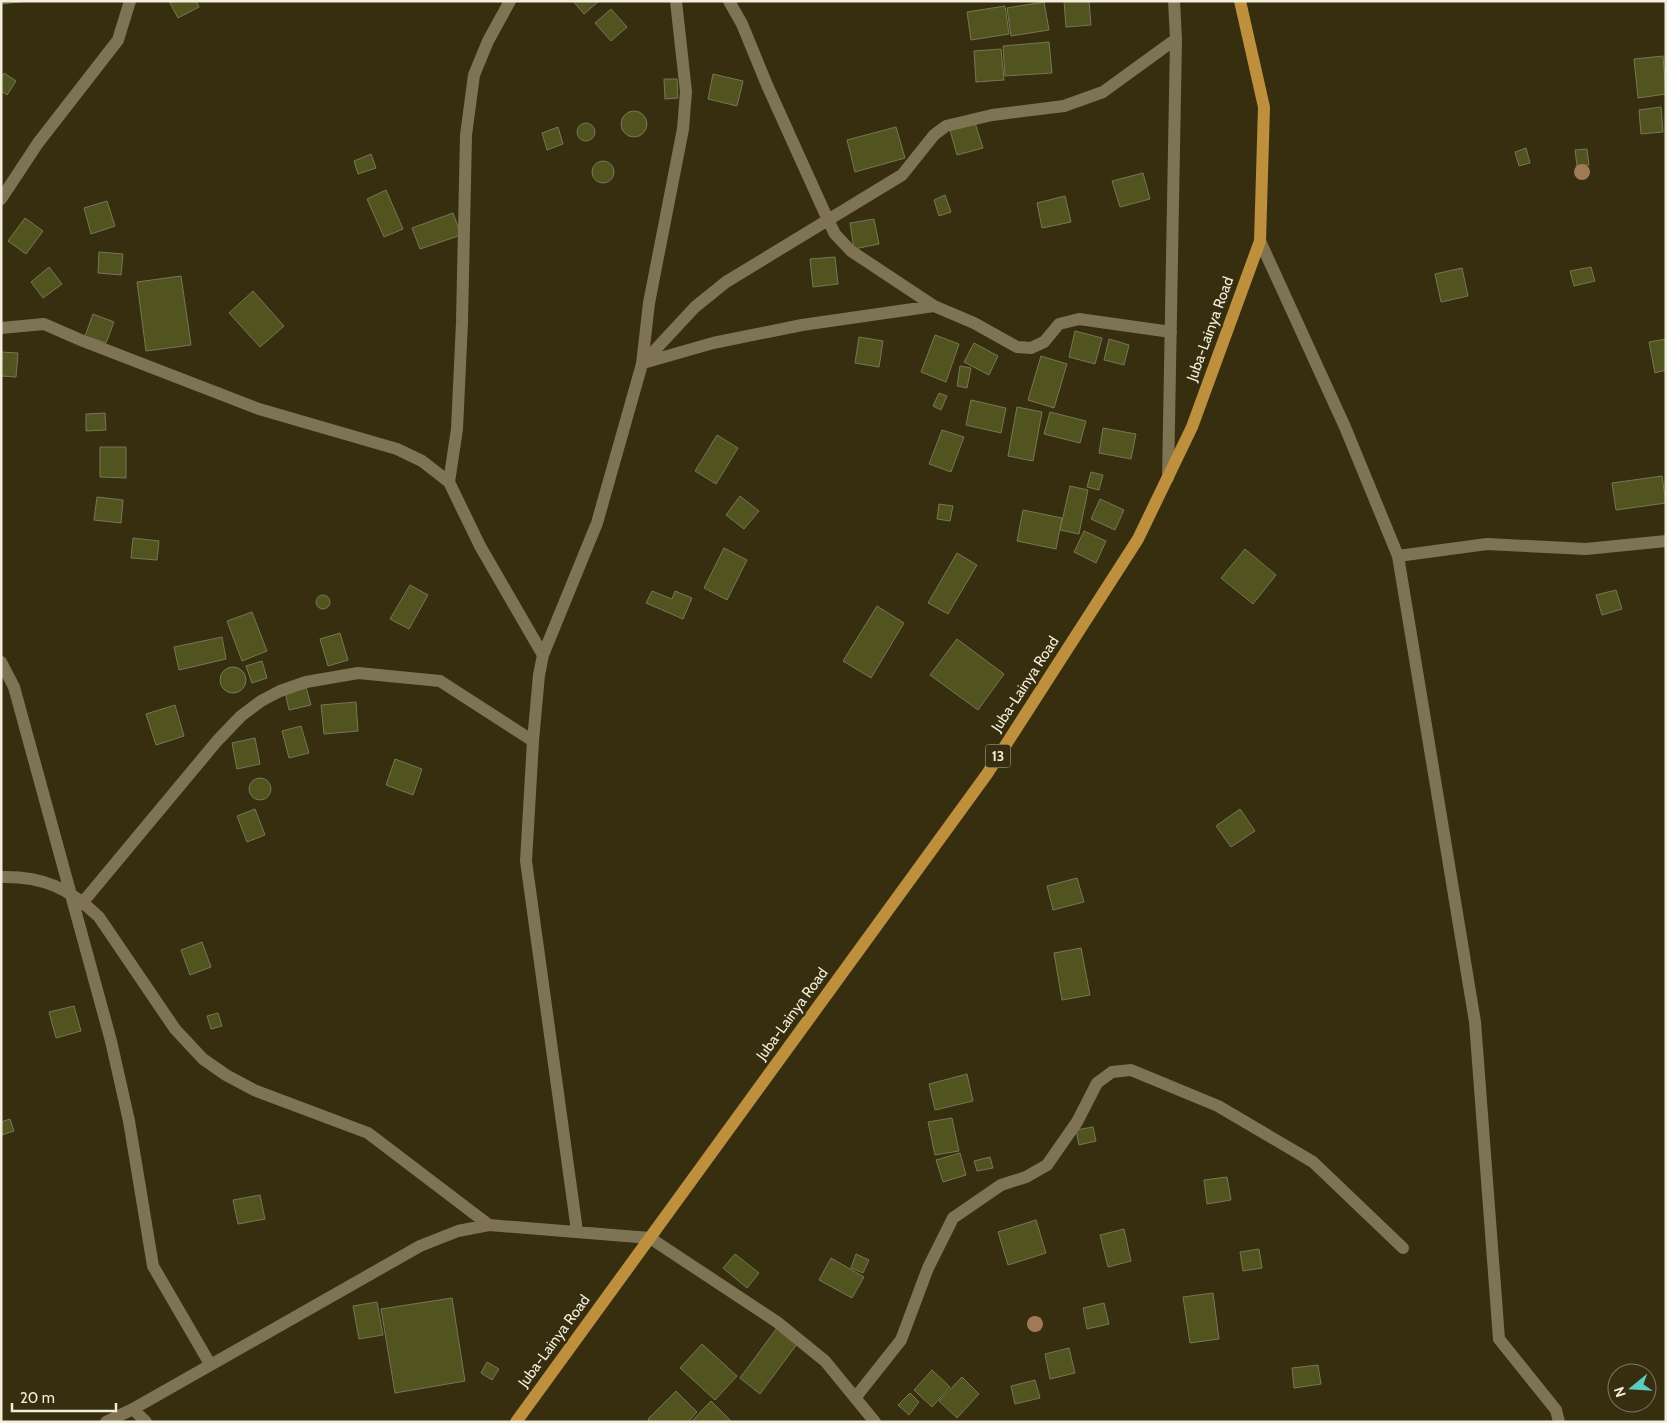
<svg xmlns="http://www.w3.org/2000/svg" width="1667" height="1423" font-family="Cabin,sans-serif">
<style>
.building{fill:#51541f;stroke:#757756}
.lines{fill:none;stroke-linecap:round;stroke-linejoin:round}
.street{stroke:#7e7454;stroke-width:12}
.primary{stroke:#be903d;stroke-width:12}
.tree{fill:#a07a54}
.labels{text-anchor:middle;dominant-baseline:central;stroke-width:5;stroke-linejoin:round;paint-order:stroke}
.shield{fill:#372e0f;stroke:#bbb49e;stroke-width:1}
.shield-label{font-size:14px;font-weight:bold;fill:#f3eedc}
.street-label{font-size:15px;fill:#f3eedc;stroke:#372e0f}
</style>
<rect width="100%" height="100%" fill="#372e0f"/>
<!-- building -->
<path class="building" d="M1,1H26L1,4Z
M169,1H196L199,7L178,18Z
M573,1H599L584,14Z
M1064,1H1089L1091,25L1066,27Z
M1044,2L1049,30L1011,36L1007,8Z
M1005,6L1009,34L971,40L967,12Z
M611,9L627,27L611,41L595,23Z
M1049,42L1052,73L1005,76L1003,46Z
M1001,49L1004,80L976,82L974,51Z
M1663,56L1666,94L1638,98L1634,59Z
M4,73L16,81L7,95L1,91V78Z
M713,74L743,81L737,106L708,99Z
M664,79H677L678,98L665,99Z
M1661,107L1663,132L1641,134L1639,110Z
M621 124a13 13 0 1 1 26 0a13 13 0 1 1-26 0Z
M577 132a9 9 0 1 1 18 0a9 9 0 1 1-18 0Z
M975,123L983,148L957,155L950,130Z
M558,127L563,144L547,150L542,133Z
M896,127L905,158L855,172L847,140Z
M1526,148L1530,163L1519,166L1515,152Z
M1587,149L1589,165L1577,166L1575,150Z
M371,154L376,168L358,174L354,161Z
M592 172a11 11 0 1 1 22 0a11 11 0 1 1-22 0Z
M1143,173L1150,199L1120,207L1112,181Z
M386,190L403,229L384,237L367,199Z
M945,195L951,212L939,216L934,200Z
M1065,196L1071,222L1042,228L1037,203Z
M107,201L115,226L91,234L84,208Z
M453,213L461,235L420,249L412,228Z
M25,218L43,231L26,254L8,241Z
M874,219L879,244L854,249L850,223Z
M99,252L123,254L121,275L98,273Z
M835,257L838,284L813,287L810,259Z
M49,267L62,284L43,298L31,282Z
M1591,267L1595,281L1574,286L1570,271Z
M1462,268L1468,296L1441,302L1435,274Z
M181,276L191,345L146,351L137,282Z
M253,291L284,326L260,347L229,313Z
M93,314L114,322L106,343L85,336Z
M1075,331L1102,338L1095,364L1069,357Z
M935,335L959,344L946,382L921,372Z
M859,337L883,341L879,367L855,363Z
M1109,339L1129,345L1124,365L1104,360Z
M1666,339V370L1655,373L1649,342Z
M974,343L998,356L989,375L964,362Z
M1,352L18,353L16,377L1,376Z
M1041,356L1067,364L1054,408L1028,400Z
M960,366L971,368L967,388L957,386Z
M939,393L947,396L941,410L933,406Z
M971,400L1006,408L1001,433L966,425Z
M1017,407L1042,412L1033,461L1008,456Z
M1050,412L1086,421L1080,443L1044,434Z
M105,413L106,430L86,431V414Z
M1103,428L1136,434L1131,459L1099,453Z
M942,430L964,437L951,472L929,464Z
M717,435L738,448L716,484L695,471Z
M100,447H126V478L100,477Z
M1091,472L1103,475L1099,490L1087,487Z
M1662,476L1666,503L1616,510L1612,483Z
M1070,486L1088,490L1079,534L1060,530Z
M740,496L759,511L744,529L726,515Z
M97,497L123,500L121,523L94,520Z
M1100,499L1124,510L1115,530L1091,519Z
M939,504L953,506L950,521L937,519Z
M1023,510L1062,518L1056,549L1017,541Z
M1084,531L1106,541L1096,563L1074,552Z
M133,538L159,541L157,560L131,558Z
M724,548L747,560L727,600L704,588Z
M1245,549L1276,575L1253,604L1221,578Z
M957,553L977,565L948,614L928,603Z
M410,585L428,595L409,629L390,619Z
M1616,590L1622,609L1602,615L1596,595Z
M652,591L672,599L675,591L692,598L683,619L646,603Z
M316 602a7 7 0 1 1 14 0a7 7 0 1 1-14 0Z
M877,606L904,623L871,678L843,661Z
M252,612L267,651L242,661L227,621Z
M340,633L348,660L328,666L320,639Z
M222,637L226,659L179,670L174,647Z
M957,639L1004,674L978,710L930,675Z
M262,661L267,678L252,683L246,666Z
M220 680a13 13 0 1 1 26 0a13 13 0 1 1-26 0Z
M306,687L311,705L289,710L285,692Z
M356,702L358,731L324,734L321,705Z
M175,705L184,736L156,745L146,714Z
M301,726L309,753L289,758L282,731Z
M255,738L260,764L237,769L232,743Z
M395,759L422,769L413,795L386,785Z
M249 789a11 11 0 1 1 22 0a11 11 0 1 1-22 0Z
M255,809L265,835L247,842L237,816Z
M1240,809L1255,831L1231,847L1216,826Z
M1077,878L1084,902L1053,910L1047,886Z
M202,942L211,967L190,975L181,950Z
M1081,948L1090,995L1062,1000L1054,953Z
M74,1006L81,1031L56,1038L49,1012Z
M218,1013L222,1026L211,1029L207,1016Z
M967,1074L973,1101L935,1110L929,1084Z
M952,1118L959,1151L935,1155L928,1122Z
M10,1119L14,1131L2,1135L1,1122Z
M1093,1127L1096,1141L1079,1145L1076,1130Z
M960,1153L966,1175L943,1182L936,1160Z
M990,1157L993,1168L977,1171L974,1161Z
M1227,1177L1231,1200L1207,1204L1204,1180Z
M260,1195L265,1219L238,1224L233,1200Z
M1036,1220L1046,1253L1008,1265L998,1232Z
M1124,1229L1131,1261L1108,1267L1100,1235Z
M1259,1249L1262,1268L1243,1271L1240,1252Z
M735,1254L759,1273L747,1288L723,1268Z
M856,1254L869,1260L863,1273L851,1268Z
M831,1258L864,1277L852,1298L819,1280Z
M1213,1293L1219,1339L1190,1343L1183,1297Z
M452,1298L465,1381L395,1393L381,1309Z
M377,1302L383,1335L359,1339L353,1306Z
M1104,1303L1109,1324L1087,1329L1083,1308Z
M777,1328L797,1344L760,1394L740,1378Z
M702,1344L737,1376L715,1400L680,1368Z
M1069,1348L1075,1373L1050,1379L1045,1354Z
M487,1362L499,1369L492,1380L481,1373Z
M1318,1365L1321,1384L1294,1388L1292,1368Z
M932,1370L950,1387L932,1407L914,1390Z
M962,1377L979,1394L957,1418L939,1401Z
M1035,1380L1040,1398L1015,1404L1011,1386Z
M676,1391L697,1412L688,1422H650L648,1419Z
M910,1393L919,1402L909,1415L898,1405Z
M711,1401L732,1422H691Z"/>
<g class="lines">
<!-- street -->
<path class="street" d="M729,1L742,24L767,85L828,220L835,234L851,251L934,306L974,323L1017,347L1031,348L1044,342L1059,324L1079,319L1171,332
M1,199L38,143L118,40L130,1
M1260,241L1345,427L1398,556L1475,1022L1499,1339L1556,1410L1559,1422
M1,328L44,324L83,341L259,409L397,449L422,461L449,482L480,546L543,655
M643,363L713,343L802,325L934,306
M642,364L695,307L726,282L902,175L934,135L946,126L992,115L1064,106L1103,92L1176,39
M1168,478L1176,39L1174,1
M449,482L457,429L462,322L466,135L474,75L488,41L510,1
M1398,556L1487,544L1586,549L1666,541
M1,662L14,687L111,1041L129,1121L153,1266L210,1364
M1,877C43,876 69,888 99,917L175,1029L203,1059L226,1075L254,1090L368,1133L489,1225
M83,902L217,741L241,716L261,701L280,691L306,682L358,673L440,681L533,741
M577,1231L526,861L533,741L539,675L543,655L597,523L642,364L649,303L683,129L686,92L676,1
M855,1398L901,1340L928,1268L953,1218L1001,1185L1026,1177L1047,1165L1077,1122L1097,1083L1112,1072L1131,1070L1218,1106L1313,1162L1403,1248
M133,1409L146,1422
M106,1422L133,1409L420,1246L458,1231L489,1225L650,1238L777,1322L825,1361L875,1422"/>
<!-- primary -->
<path class="primary" d="M516,1422L987,774L1138,539L1192,427L1260,241L1264,107L1240,1"/>
</g>
<!-- trees -->
<g class="tree">
<circle cx="1582" cy="172" r="8"/>
<circle cx="1035" cy="1324" r="8"/>
</g>
<g class="labels">
<!-- shield labels -->
<rect class="shield" x="985.5" y="744.5" width="25" height="23" rx="4"/>
<g class="shield-label">
<text x="998" y="756">13</text>
</g>
<!-- street labels -->
<g class="street-label">
<text transform="translate(1210 329) rotate(-70)">Juba-Lainya Road</text>
<text transform="translate(1025 684) rotate(-57)">Juba-Lainya Road</text>
<text transform="translate(792 1014) rotate(-54)">Juba-Lainya Road</text>
<text transform="translate(554 1341) rotate(-54)">Juba-Lainya Road</text>
</g>
</g>
<!-- border -->
<rect width="1667" height="1423" fill="none" stroke="#f3eedc" stroke-width="5"/>
<!-- north arrow -->
<g transform="translate(1632 1388) rotate(252)"><circle r="24" fill="#372e0f" stroke="#827b61"/>
<path d="M0-4L9 19L0 12L-9 19Z" fill="#59cebf"/>
<text y="-8" font-size="14" font-weight="bold" text-anchor="middle" fill="#f3eedc">N</text>
</g>
<!-- scale -->
<path d="M12 1403v8h104v-8" fill="none" stroke="#f3eedc" stroke-width="2.5"/>
<text x="20" y="1403" font-size="15" fill="#f3eedc" stroke="#372e0f" stroke-width="4" paint-order="stroke">20 m</text>
</svg>
